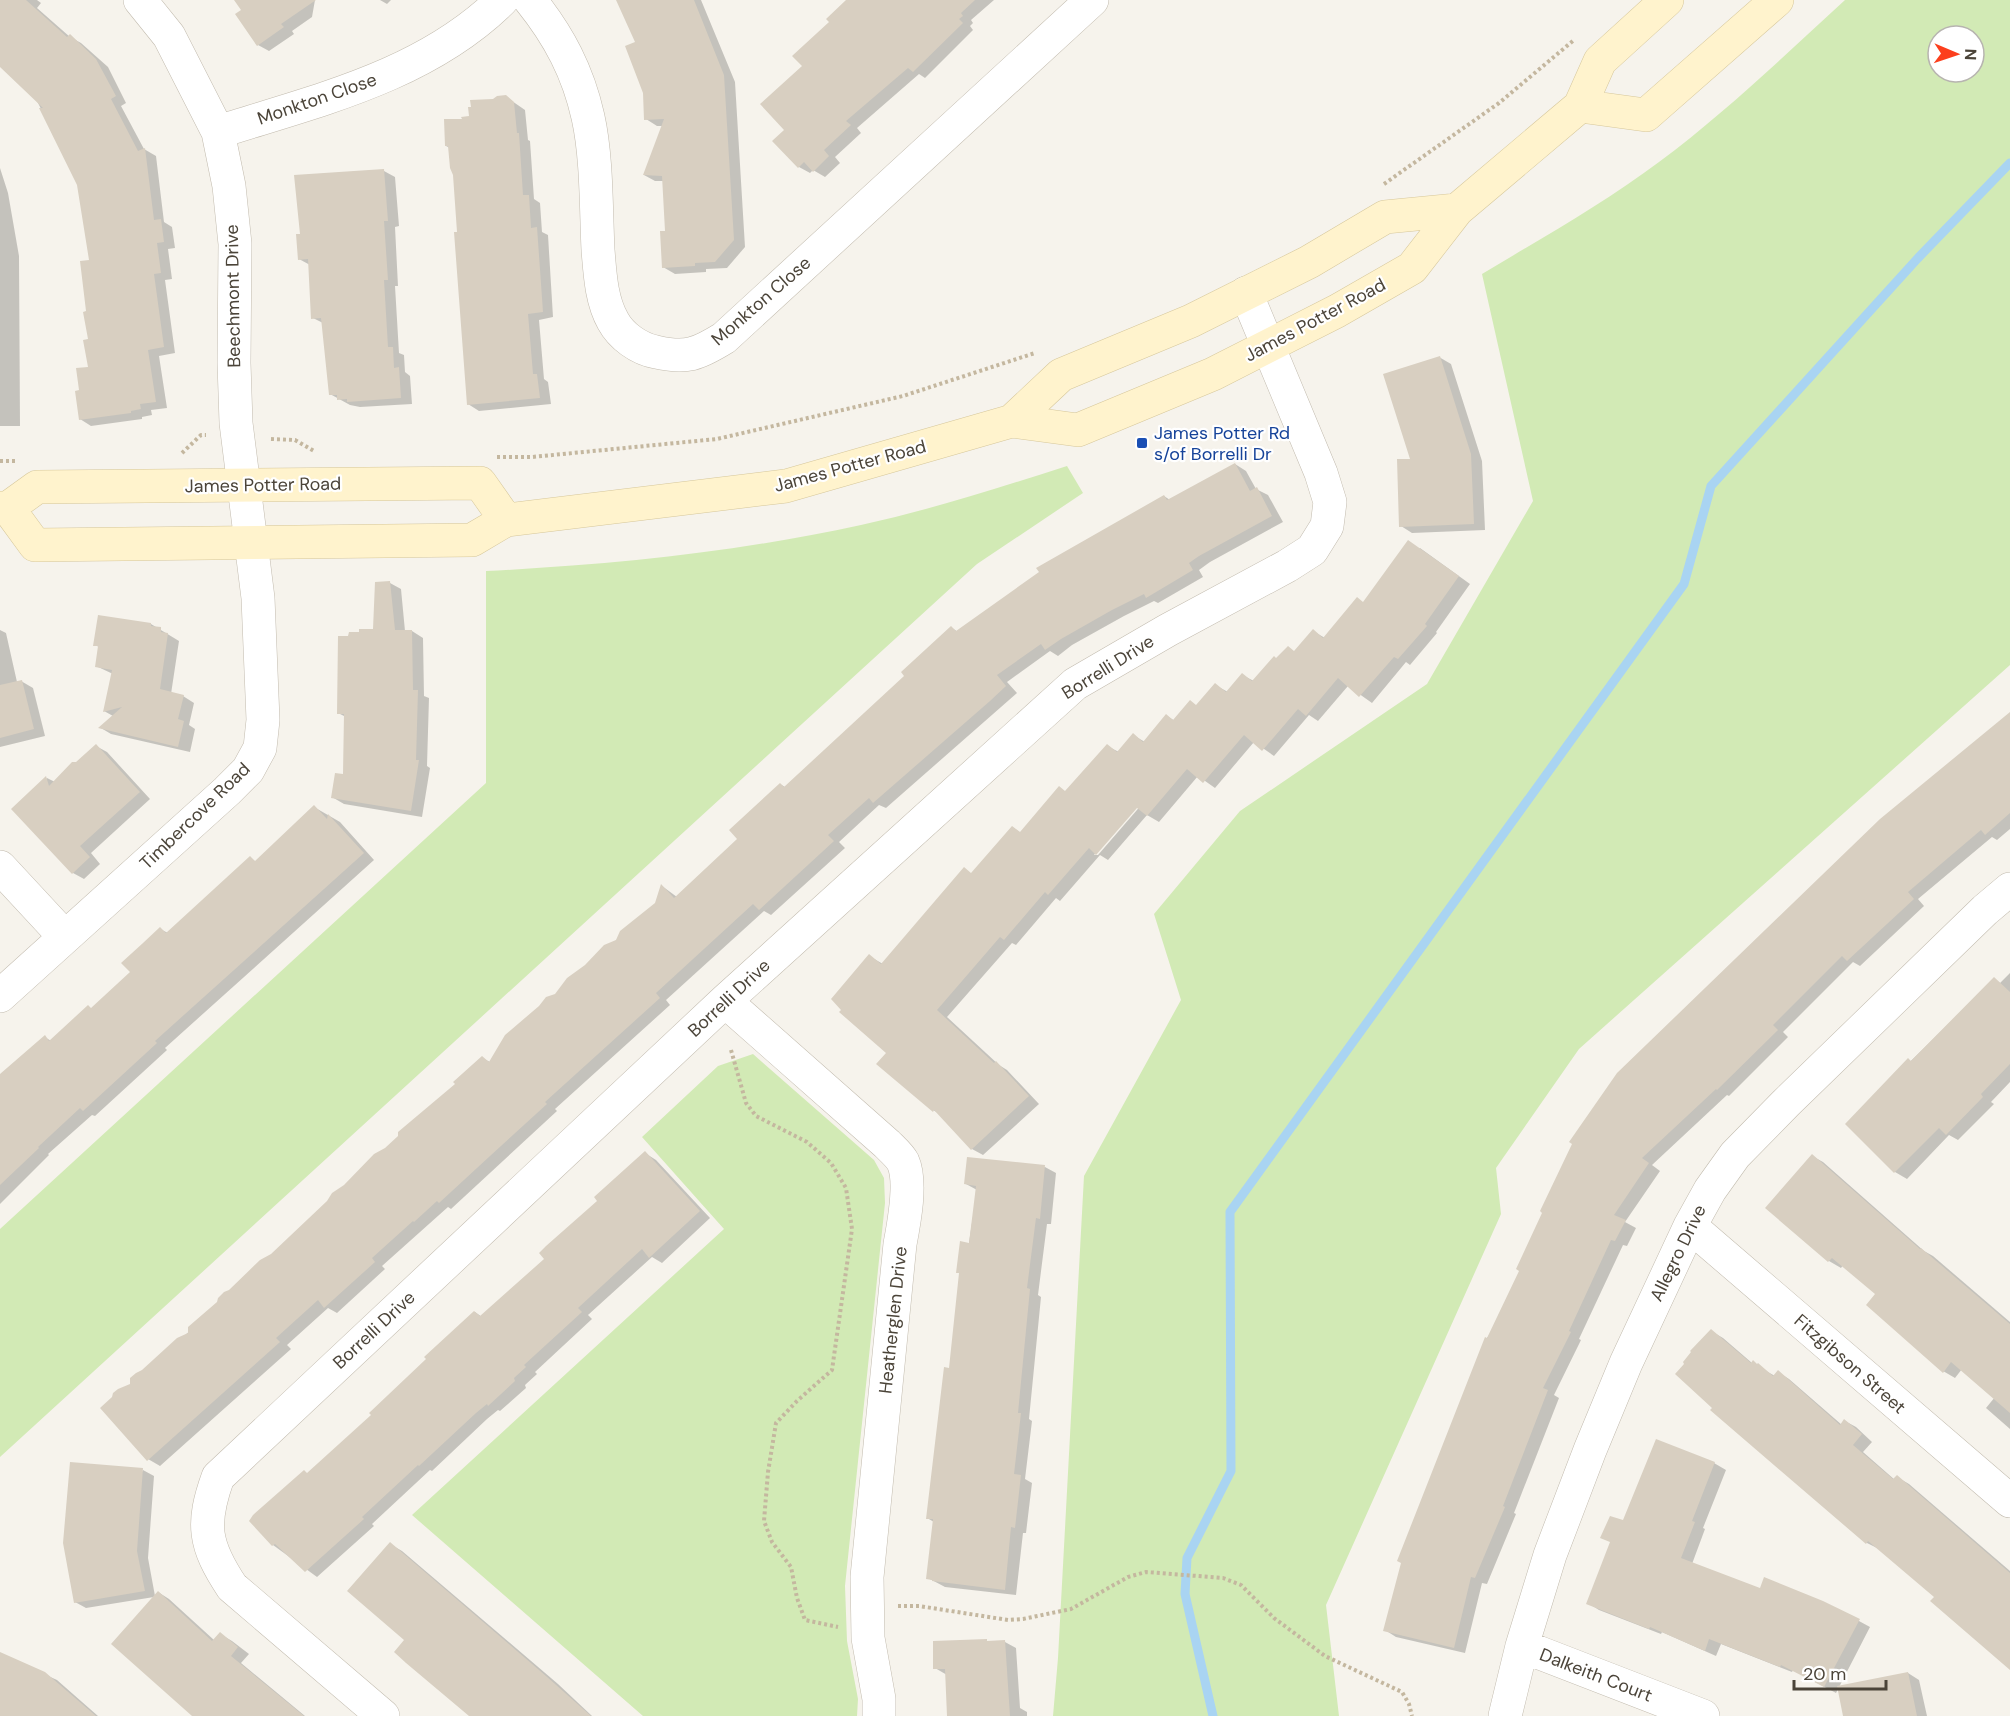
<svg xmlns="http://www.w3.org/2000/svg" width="2010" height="1716" font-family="'DM Sans',sans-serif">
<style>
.green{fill:#d2eab5;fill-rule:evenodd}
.shadow{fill:#0003;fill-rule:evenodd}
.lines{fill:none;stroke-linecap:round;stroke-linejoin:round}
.stream{stroke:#a9d4f2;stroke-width:9}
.building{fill:#d8cfc1}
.street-casing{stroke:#c2bbae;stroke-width:34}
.secondary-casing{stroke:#d6c79b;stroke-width:34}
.path{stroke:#c4b79f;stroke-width:4;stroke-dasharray:3 3;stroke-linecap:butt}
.street{stroke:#fff;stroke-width:33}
.secondary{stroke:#fff3cd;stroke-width:33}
.transit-dot{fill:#1a4fb4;stroke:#fff;stroke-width:2}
.labels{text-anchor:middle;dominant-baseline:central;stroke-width:4.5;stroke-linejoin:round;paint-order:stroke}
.street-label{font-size:18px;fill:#4b4439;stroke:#fff}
.transit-label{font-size:18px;fill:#164399;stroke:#fff;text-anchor:start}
</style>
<rect width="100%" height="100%" fill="#f6f3ec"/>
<!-- green -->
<path class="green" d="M1845,0H2010V665L1579,1049L1496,1168L1501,1214L1326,1605L1339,1716H1053L1058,1658L1084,1176L1181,1000L1154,914L1240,811L1427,684L1533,501L1482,274C1542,238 1603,204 1659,162C1725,113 1785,55 1845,0ZM1938,36H1974V72H1938Z
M1067,466L1083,493L977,564L0,1457V1229L486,783V571C612,565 737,552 861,525C930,510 998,488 1067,466Z
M753,1054L874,1160L884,1178L885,1203L845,1586L847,1641L858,1699L857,1716H643L412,1515L724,1229L642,1137L718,1066Z"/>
<!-- shadow -->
<path class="shadow" d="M0,0H37L41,3L37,8L70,37L81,43L108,67L126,103L121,106L144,149L156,156L164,222L172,227L175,248L168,249L172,279L165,280L175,353L159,356L167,408L151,410L152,415L142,417V419L91,426L80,419L81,391L89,368L88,312L91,261L79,184L36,99L0,65Z
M236,0H315L312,17L292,31L294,34L269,51L258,45L243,10Z
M380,0H391L387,4Z
M623,0H701L735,82L745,247L727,268L706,269V272L675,274L663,267L667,232L664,181H655L644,175L663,126H657L646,119L644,93L637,42Z
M849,0H994L971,20L973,23L970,26L973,30L925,78L919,74L857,128L861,133L835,157L840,163L825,177L813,170L810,173L799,167L786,130L804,66L831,22Z
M506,97L525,110L528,140L530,141L534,199L540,203L542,232L548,235L553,317L539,320L544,379L548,382L551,404L479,411L468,404L455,174L450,148L446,146L465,120L494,101Z
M0,168L8,193L19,256L20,426H0Z
M384,171L395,177L399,226L395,227L398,286H395L399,353L404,355L405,372L410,376L412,404L360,407L350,405L330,394L323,323L313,318L310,265L299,259Z
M1439,357L1451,364L1482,461L1485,530L1412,533L1401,526L1412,460Z
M1235,464L1246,471L1256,489L1268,495L1283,522L1210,562L1199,570L1203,577L1158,603L1154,601L1124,616L1072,645L1058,656L1050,651L1007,682L1017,693L886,808L879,805L839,842L845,848L771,915L764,911L666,1000L670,1005L555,1109L557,1111L451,1209L448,1207L382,1266L385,1269L337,1313L328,1308L287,1345L291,1349L160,1466L148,1459L131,1385L458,1084L482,1058L490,1062L556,995L657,903L662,886L677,897L739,839L780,784L785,787L907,676L952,628L958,632L1164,496L1170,500Z
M1420,548L1470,584L1436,632L1437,633L1410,665L1406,662L1372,703L1348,686L1318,721L1309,715L1274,756L1254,742L1215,788L1198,776L1159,822L1147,815L1108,860L1100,855L1060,901L1056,898L1016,945L1012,943L947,1017L999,1065L1007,1070L1039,1104L983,1155L972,1149L940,1114L933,1110L888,1053L869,956L883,964L973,874L1012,827L1021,833L1066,792L1107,746L1119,752L1133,735L1145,742L1167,716L1175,721L1197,706L1215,685L1228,692L1242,675L1254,681L1277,660L1295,652L1313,631L1325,638L1365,603ZM1140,801L1143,803L1098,855H1094Z
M390,583L401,589L405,631H412L423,638L424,696L429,698L427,766L430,768L422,817L344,804L332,797L345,776L346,717L338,713L350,637L374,631Z
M151,624L179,641L171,694L183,696L194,703L189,725L195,729L190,752L111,734L101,728L113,716L104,711L113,674L96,666L99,647L95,645Z
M0,630L6,633L17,682L21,681L33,688L45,736L0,747Z
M2010,714V829L1997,840L1992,837L1918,899L1924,906L1860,966L1853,962L1783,1032L1788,1037L1729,1096L1727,1095L1652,1165L1660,1171L1625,1222L1636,1228L1627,1246L1623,1245L1579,1339L1581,1340L1554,1395L1559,1398L1514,1513L1516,1514L1487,1584L1482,1583L1465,1653L1396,1637L1385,1630L1486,1339Z
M96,746L107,752L150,799L91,853L100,864L84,879L73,873L13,809L47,778L55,782Z
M314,807L340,822L374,860L165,1048L167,1050L95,1116L92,1115L48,1154L49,1155L0,1204V1095L45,1037L51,1041L92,1009L132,972L160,929L168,933L250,858L256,862Z
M2010,973V1082L1991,1102L1994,1104L1958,1140L1949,1135L1907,1179L1895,1172L1847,1124L1994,979L2000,983Z
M645,1153L656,1160L710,1218L662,1263L652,1257L588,1315L592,1319L535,1372L537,1374L525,1385L526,1388L500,1411L498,1410L487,1419L432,1471L430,1470L372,1524L374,1526L317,1577L273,1545L308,1474L373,1415L475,1312L482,1317L546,1259Z
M1812,1156L1823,1162L1924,1251L1933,1256L2010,1322V1429L1986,1408L1995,1397L1962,1369L1955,1378L1943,1371L1877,1294L1843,1265L1841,1268L1829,1261L1767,1208Z
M1045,1167L1056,1173L1051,1224H1047L1038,1295L1041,1297L1029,1419L1032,1421L1025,1479L1032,1483L1026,1533H1023L1016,1595L945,1587L928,1578L934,1522L927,1518L977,1190L966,1184Z
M1711,1331L1723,1338L1752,1363L1775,1376L1778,1372L1789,1379L1842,1425L1845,1421L1856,1427L1872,1442L1863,1452L1895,1480L1897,1477L1909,1484L2010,1571V1668L1936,1597L1879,1549L1867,1543L1712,1410L1714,1408Z
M1714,1463L1726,1470L1703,1528L1705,1529L1692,1564L1760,1590L1859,1621L1870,1627L1836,1693L1793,1670L1792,1672L1721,1644L1716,1656L1662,1632L1661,1634L1599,1610L1588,1603L1624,1522Z
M143,1470L154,1476L148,1558L155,1596L158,1592L169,1599L214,1640L220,1634L232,1641L249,1654L241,1663L305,1716H195L154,1597L86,1608L75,1602Z
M390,1544L402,1551L558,1684L592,1716H471L406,1640Z
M1005,1642L1016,1648L1020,1708L1027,1712V1716H949L947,1675L935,1668Z
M0,1654L57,1680L98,1716H0Z
M1908,1673L1919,1680L1927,1716H1849Z"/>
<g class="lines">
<!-- stream -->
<path class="stream" d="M1213,1716L1185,1594L1187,1558L1231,1471L1230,1212L1684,584L1711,486L1918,258L2010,163"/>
</g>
<!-- building -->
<path class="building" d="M0,0H26L67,37L70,34L96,59L116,96L111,99L138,151L145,148L154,220L161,219L164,242L157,243L161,273L154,274L164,347L148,350L156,402L140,404L141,409L131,411V413L79,420L75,391L79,390L76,368L88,367L83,340L88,339L83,312L86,311L80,261L89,260L77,185L39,108H43L0,67Z
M234,0H316L281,24L284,27L257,46L235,14L241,10Z
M616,0H694L724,75L734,240L715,262L695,263V266L662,268L660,231H665L662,176L643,175L664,119L644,120L643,93L625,46L635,42Z
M846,0H975L961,13L963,16L959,19L963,23L913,72L908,68L846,121L851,125L824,150L829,156L813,172L804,162L798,168L772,141L784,130L760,104L802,66L792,56L829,22L826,19Z
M506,95L514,102L517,133H519L523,195H529L531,228L537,227L543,312L528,314L533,374H537L540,398L467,405L454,232H457L453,175L450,168L448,146H445L444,119H462L461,117L469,116L468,107H471L470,100L493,99L497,96Z
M384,169L388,221H384L388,280H384L388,347H393L394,368L399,367L401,398L347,402V399L337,400V395H329L321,318L311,319L308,259L298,260L296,234H300L294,175Z
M1440,356L1471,454L1474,524L1399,527L1397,459H1410L1383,374Z
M1235,463L1250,491L1257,487L1272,516L1199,556L1189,563L1193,570L1146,598L1144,594L1112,610L1061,639L1045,650L1041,644L997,675L1006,686L990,701L873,803L869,798L828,835L834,841L759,910L753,904L656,993L660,998L545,1102L547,1104L490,1156L439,1203L437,1201L414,1222L413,1221L372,1258L375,1262L324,1308L318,1300L276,1338L280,1342L147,1461L100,1408L112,1397L113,1393L118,1389L130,1384V1378L136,1373L142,1370L177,1338L188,1333V1327L217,1302L218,1298L224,1292L229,1290L260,1260L271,1254L327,1201L332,1193L344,1185L374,1154L385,1148L398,1136V1132L455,1084L453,1082L482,1056L489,1062L505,1035L539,1006L546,997L555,994L567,978L585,965L604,945L616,940L620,931L655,903L661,884L674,898L737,839L729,830L780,783L784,787L904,676L901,672L951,626L956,631L1039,572L1036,568L1164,495L1167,500Z
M1408,540L1459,576L1425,624L1427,626L1398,659L1394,657L1359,697L1338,678L1306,716L1298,709L1262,751L1244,735L1203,783L1187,769L1147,816L1137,808L1096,855L1089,848L1048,895L1045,892L1004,940L1000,937L937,1010L994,1063L996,1061L1029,1096L971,1150L934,1110L933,1112L876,1064L886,1053L839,1012L841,1010L831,999L869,954L881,964L964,867L971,873L1012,826L1020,832L1059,786L1065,791L1107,744L1117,752L1133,733L1143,742L1166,714L1173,720L1190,700L1196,705L1215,683L1226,692L1242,673L1252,681L1274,656L1276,658L1288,646L1294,651L1313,629L1323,638L1357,597L1363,602Z
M390,581L395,630H412L413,690H418L416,760H419L411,811L331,798L335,773L343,774L344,714H337L338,636H348L349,632H359V629H373L375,582Z
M98,615L151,623V626L161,627V632L168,633L160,689L184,695L178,719L184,721L178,747L98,728L122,707L103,712L112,670L95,667L98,646H93Z
M22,680L34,729L0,738V685Z
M2010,712V813L1985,835L1981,830L1908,892L1914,899L1847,961L1842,956L1773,1025L1778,1030L1717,1090L1716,1089L1642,1158L1649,1163L1614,1215L1626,1220L1615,1241L1611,1240L1569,1331L1571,1332L1543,1388L1548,1390L1503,1506L1505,1507L1475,1578L1471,1577L1454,1648L1383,1631L1401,1563L1397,1561L1485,1337L1487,1338L1519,1271L1516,1269L1542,1213L1540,1211L1572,1144L1569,1142L1617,1073L1880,819Z
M96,744L140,792L80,846L90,857L72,874L11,809L46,776L49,786L72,762H76Z
M314,805L327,819L328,814L364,853L155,1041L157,1043L83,1111L80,1108L38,1147L39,1148L0,1185V1074L45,1035L49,1041L88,1005L91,1008L130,972L121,963L143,943L160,927L166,933L250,856L255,861Z
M1994,977L2010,992V1064L1981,1094L1983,1097L1946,1135L1939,1128L1894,1173L1845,1124L1908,1058L1911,1061Z
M645,1151L700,1211L649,1258L642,1249L578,1308L582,1312L524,1365L526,1367L514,1378L515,1381L488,1406L487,1404L476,1413L419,1466L418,1465L362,1517L364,1519L305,1572L275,1544L272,1546L249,1521L253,1515L304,1470L307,1473L371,1415L369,1413L426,1359L424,1357L474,1311L480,1316L544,1259L539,1253L546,1246L597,1201L594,1197Z
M1812,1154L1920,1249L1921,1248L2010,1324V1413L1951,1362L1943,1373L1866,1305L1875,1294L1832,1258L1828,1262L1765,1208Z
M967,1157L1045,1165L1040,1219L1036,1218L1027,1288L1030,1289L1018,1413H1021L1014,1474L1021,1475L1015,1528L1011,1527L1005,1590L932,1581V1580L926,1579L933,1519H926L944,1367L949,1368L959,1273H956L960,1241L969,1243L976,1186L964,1184Z
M1711,1329L1751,1363L1753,1360L1757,1364L1758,1363L1773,1376L1778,1370L1840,1425L1844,1419L1862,1434L1853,1445L1893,1479L1897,1475L2010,1573V1670L1930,1601L1934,1597L1868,1541L1866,1544L1710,1410L1712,1408L1675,1374L1684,1364L1683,1362L1691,1352L1690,1351Z
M1656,1439L1715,1462L1692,1521L1695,1522L1681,1558L1760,1588L1764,1577L1823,1601L1860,1619L1824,1687L1781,1665L1780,1667L1709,1639L1705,1651L1650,1627L1649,1629L1586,1604L1610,1542L1600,1538L1610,1516L1623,1520Z
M70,1462L143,1468L137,1551L145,1591L74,1603L63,1543Z
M390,1542L546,1676L591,1716H469L406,1663L394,1652L404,1640L347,1591Z
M158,1591L212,1641L220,1632L238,1647L231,1656L304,1716H192L111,1644Z
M987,1639V1641L1005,1640L1010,1716H947L945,1669H933V1641Z
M0,1652L45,1672L96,1716H0Z
M1908,1672L1917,1716H1843L1837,1686Z"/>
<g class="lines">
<!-- street casing -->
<g class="street-casing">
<path id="street" d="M530,0C559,36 578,72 588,117C597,157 596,209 598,250C600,273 601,300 613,321C621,336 639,349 656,352C687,359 698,354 724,338L1092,0
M218,132C318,100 425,76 502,0
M0,867L64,936
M0,996L227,791L248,770L260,748L263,720L258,598L236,423L234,363L235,244L229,186L218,132L169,36L140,0
M725,1001L887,1144C892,1149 900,1156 903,1162C912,1182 904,1223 900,1244L867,1577L868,1638L879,1699V1716
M1690,1226L2010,1501
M1522,1646L1703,1716
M383,1716L232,1587C204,1545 201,1524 218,1477L725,1001L1075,684L1168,630L1287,566L1312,550L1327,526L1330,502L1321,473L1246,293
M1505,1716L1522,1646L1550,1555L1590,1450L1626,1363L1690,1226L1710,1190L1735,1155L1786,1103L1985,910L2010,889"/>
</g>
<!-- secondary casing -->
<g class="secondary-casing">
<path id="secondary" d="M1580,106L1646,115L1777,0
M1012,421L1061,375L1191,321L1309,262L1385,217L1457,210
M0,508H8L37,487L480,483L506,520
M8,508L35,545L472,540L506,520L786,486L1012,421L1078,430L1213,374L1337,311L1412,268L1457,210L1580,106L1600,61L1667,0"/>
</g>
<!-- path -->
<path class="path" d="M1384,184L1499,103L1574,40
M271,439L295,440L314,451
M182,453L201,435H206
M497,457H532L717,439L903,396L1035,353
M0,461H17
M731,1050L746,1103L756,1116L807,1142L831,1163L846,1188L852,1229L832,1370L797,1401L776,1423L768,1472L764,1521L772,1542L791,1567L797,1598L805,1620L838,1627
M898,1606H919L1008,1620L1023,1619L1071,1609L1128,1577L1146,1572L1223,1578L1241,1585L1274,1618L1325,1656L1402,1692L1409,1704L1412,1716"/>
<!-- street -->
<use href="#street" class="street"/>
<!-- secondary -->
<use href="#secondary" class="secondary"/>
</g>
<!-- markers -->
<rect class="transit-dot" x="1136" y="437" width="12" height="12" rx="3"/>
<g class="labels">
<!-- street labels -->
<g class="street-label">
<text transform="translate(317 99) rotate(-19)">Monkton Close</text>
<text transform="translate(233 296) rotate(-91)">Beechmont Drive</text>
<text transform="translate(761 301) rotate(-41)">Monkton Close</text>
<text transform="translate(1315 320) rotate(-28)">James Potter Road</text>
<text transform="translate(850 466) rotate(-15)">James Potter Road</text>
<text transform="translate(263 485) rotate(-1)">James Potter Road</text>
<text transform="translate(1108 667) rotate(-32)">Borrelli Drive</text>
<text transform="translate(195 816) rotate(-44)">Timbercove Road</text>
<text transform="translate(729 998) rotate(-43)">Borrelli Drive</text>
<text transform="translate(1678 1253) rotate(-64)">Allegro Drive</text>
<text transform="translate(893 1320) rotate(-84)">Heatherglen Drive</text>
<text transform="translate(374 1330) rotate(-43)">Borrelli Drive</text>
<text transform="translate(1850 1364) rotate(41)">Fitzgibson Street</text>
<text transform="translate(1596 1675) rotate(21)">Dalkeith Court</text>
</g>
<!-- transit labels -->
<g class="transit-label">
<text x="1154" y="433">James Potter Rd<tspan x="1154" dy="21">s/of Borrelli Dr</tspan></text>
</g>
</g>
<!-- north arrow -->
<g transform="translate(1956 54) rotate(92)"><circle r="28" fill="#ffffff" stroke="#b7b4b0" stroke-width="1.5"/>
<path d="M0-4.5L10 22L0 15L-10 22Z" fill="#fc3f1d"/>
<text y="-9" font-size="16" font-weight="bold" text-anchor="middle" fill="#4b4439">N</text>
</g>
<!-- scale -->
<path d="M1794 1680v9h92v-9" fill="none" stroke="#4b4439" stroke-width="3"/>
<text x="1803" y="1680" font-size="18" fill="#4b4439" stroke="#ffffff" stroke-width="4.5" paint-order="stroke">20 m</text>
</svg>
